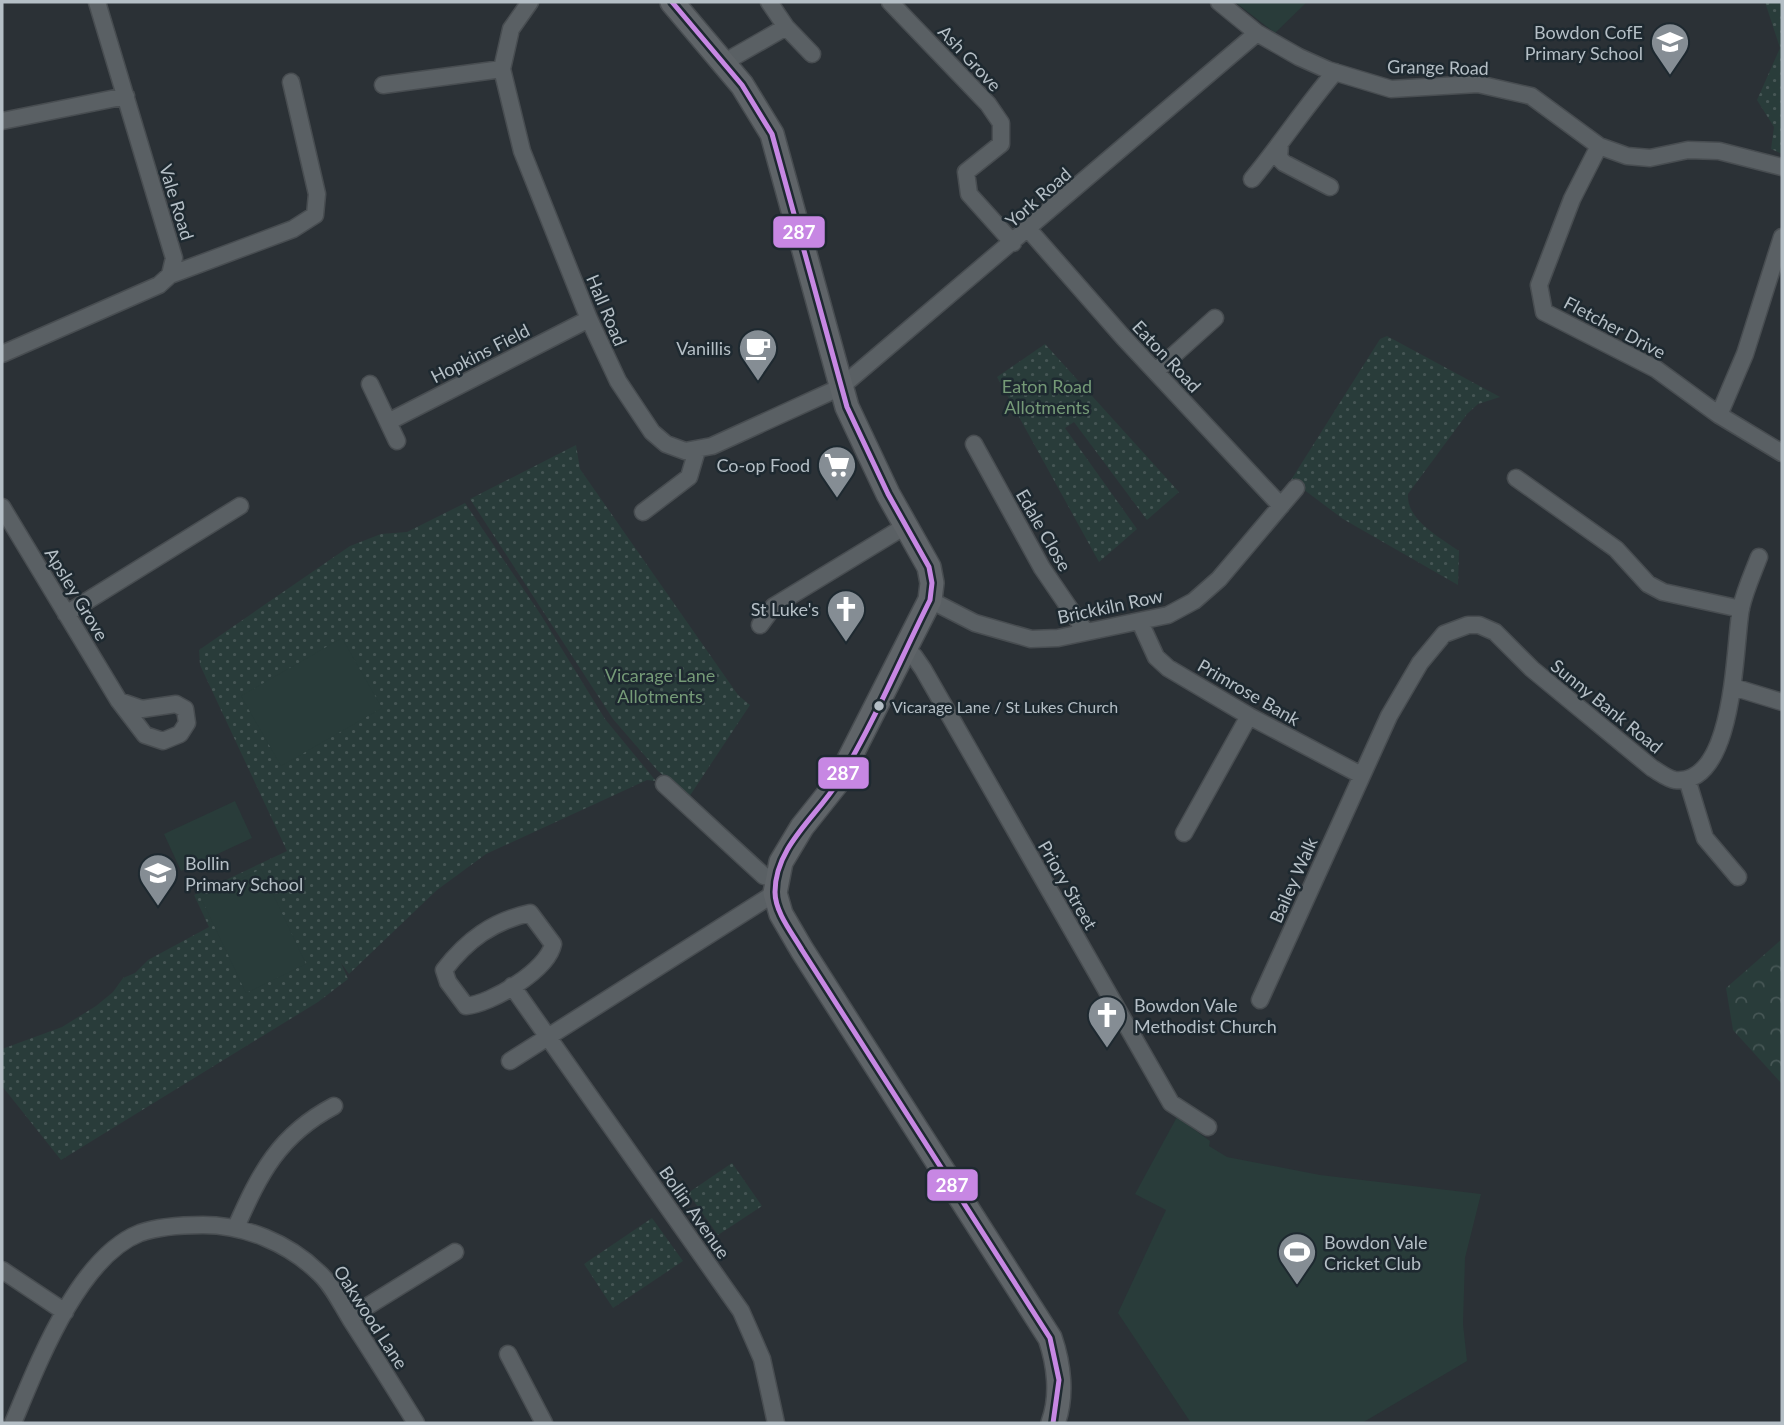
<svg xmlns="http://www.w3.org/2000/svg" width="1784" height="1425" font-family="Lato,sans-serif">
<style>
.green{fill:url(#green-dots)}
.forest{fill:url(#forest-crowns)}
.pitch{fill:#293c3a}
.lines{fill:none;stroke-linecap:round;stroke-linejoin:round}
.street-casing{stroke:#484d51;stroke-width:19}
.secondary-casing{stroke:#484d51;stroke-width:26}
.street{stroke:#5a6064;stroke-width:16}
.secondary{stroke:#5f6468;stroke-width:23}
.bus-1-casing{stroke:#1e2930;stroke-width:10}
.bus-1{stroke:#c787e3;stroke-width:5}
.bus-dot{fill:#b5bfc6;stroke:#1e2930;stroke-width:2.5}
.labels{text-anchor:middle;dominant-baseline:central;stroke-width:5;stroke-linejoin:round;paint-order:stroke}
.bus-label{font-size:16px;fill:#b5bfc6;stroke:#1e2930;text-anchor:start}
.poi-label{font-size:18px;fill:#b5bfc6;stroke:#1e2930;text-anchor:end}
.street-label{font-size:18px;fill:#b5bfc6;stroke:#1e2930}
.park-label{font-size:18px;fill:#759a77;stroke:#1e2930}
.line-badge{stroke:#1e2930;stroke-width:2.5}
.badge-label{font-size:19px;text-anchor:middle;font-weight:bold;fill:#fff}
</style>
<defs>
<pattern id="green-dots" width="8" height="8" patternUnits="userSpaceOnUse" patternTransform="scale(1.75)"><rect width="8" height="8" fill="#293c3a"/><path d="M2 2h.1M6 6h.1" fill="none" stroke="#465655" stroke-width="1.8" stroke-linecap="round"/></pattern>
<pattern id="forest-crowns" width="20" height="18" patternUnits="userSpaceOnUse" patternTransform="scale(1.75)"><rect width="20" height="18" fill="#293c3a"/><path d="M2 6a3 3 0 1 1 6 0M12 15a3 3 0 1 1 6 0" fill="none" stroke="#465655"/></pattern>
</defs>
<rect width="100%" height="100%" fill="#2b3136"/>
<!-- green -->
<path class="green" d="M1765,2H1782V154L1771,149L1774,127L1757,100L1780,48Z
M1387,336L1500,397L1478,404L1467,414L1408,494C1406,520 1441,538 1459,551L1458,585L1343,519L1291,480L1380,339Z
M1045,344L1179,492L1147,520L1074,422L1065,428L1137,529L1099,562L997,377Z
M576,445L580,469L738,695L750,705L689,797L658,771L613,719L470,499Z
M465,503L541,615L605,719L656,781L647,780L486,854L437,890L349,974L341,963L348,979L318,1002L61,1160L2,1086V1049L62,1027L96,1006L113,992L123,978L135,973L148,960L209,927L194,895L287,851L200,665L199,650L350,546L381,534L407,532Z
M732,1163L762,1206L718,1235L688,1193Z
M652,1218L683,1261L613,1308L584,1264Z"/>
<!-- forest -->
<path class="forest" d="M1782,939V1084L1733,1030L1726,988Z"/>
<!-- pitch -->
<path class="pitch" d="M1235,2H1307L1275,33Z
M342,638L382,708L281,766L241,696Z
M235,801L252,838L181,871L164,834Z
M261,869L306,964L246,993L201,898Z
M1177,1117L1210,1141L1209,1146L1227,1157L1320,1175L1481,1194L1465,1258L1463,1324L1467,1361L1362,1423H1191L1118,1313L1166,1210L1135,1194Z"/>
<g class="lines">
<!-- street casing -->
<g class="street-casing">
<path id="street" d="M530,2L511,29L502,69L522,151L589,319L618,381L652,432L666,444L685,451L712,446L841,387L1257,33
M890,2L988,104L1001,123V144L966,172L969,194L1013,243
M1219,2L1257,33L1299,57L1328,70L1391,89L1478,84L1531,96L1599,146L1627,156L1650,158L1688,150L1719,151L1782,167
M786,27L812,54
M723,63L786,27L769,2
M383,85L502,69
M2,121L126,96
M1280,144L1279,158L1284,163L1330,187
M1599,146L1572,199L1539,285L1544,312L1656,369L1719,415L1782,453
M1252,179C1281,144 1305,107 1335,72
M1029,230L1123,337L1281,506
M170,275L293,229L315,215L317,194L291,82
M2,354L159,285L170,275L174,258L97,2
M1156,371L1215,318
M370,384L397,441
M1719,415L1745,354L1782,237
M388,422L589,319
M974,444L1042,568L1085,631
M1516,478L1616,549L1648,584L1663,592L1741,609
M2,507L119,701L145,735L163,741L180,734L187,723L185,709L176,704L142,709L119,701
M643,512L689,477L697,450
M930,600L975,623L1031,639L1058,638L1168,615L1194,601L1219,579L1296,488
M66,614L240,506
M1140,622L1156,657L1168,668L1249,716L1361,775
M760,625L774,606L907,525
M905,651L914,656L923,669L1171,1103L1208,1127
M1733,687L1782,702
M1687,779L1705,838L1738,877
M664,784L764,876L776,878
M1184,833L1249,716
M530,913L553,944C548,970 491,1004 466,1006L448,982L444,970C467,940 493,921 530,913Z
M512,986L741,1311L762,1359L776,1423
M1260,1000L1389,716L1420,663L1444,634L1468,625H1479L1495,632L1532,669L1652,768C1659,772 1668,779 1675,780C1736,786 1734,644 1741,608C1745,590 1753,573 1759,557
M510,1061L775,893
M236,1227C260,1173 279,1135 334,1106
M2,1270L65,1312
M350,1317L455,1252
M508,1354L544,1423
M13,1423C37,1366 78,1257 140,1233C160,1226 182,1225 203,1225C245,1225 288,1243 318,1272C332,1284 341,1304 351,1320C373,1354 395,1389 416,1423"/>
</g>
<!-- secondary casing -->
<g class="secondary-casing">
<path id="secondary" d="M672,2L742,85L772,134L847,407L888,494L929,567L932,583L930,600L837,783L802,827L781,862L775,893L781,914L802,950L1050,1338C1059,1364 1063,1396 1053,1423"/>
</g>
<!-- street -->
<use href="#street" class="street"/>
<!-- secondary -->
<use href="#secondary" class="secondary"/>
<!-- bus-1 casing -->
<g class="bus-1-casing">
<path id="bus-1" d="M672,2L742,85L772,134L847,407L888,494L929,567L932,583L930,600C900,660 873,725 838,782C816,817 775,847 775,892C775,912 792,933 802,950L1050,1338L1059,1380L1053,1423"/>
</g>
<!-- bus-1 -->
<use href="#bus-1" class="bus-1"/>
</g>
<!-- icons -->
<defs>
<g id="school-pin" transform="scale(2.0125)"><path d="M0 17L-7.5 6A9.5 9.5 0 1 1 7.5 6Z" fill="#858d94" stroke="#1e2930"/><path d="M0-5L7-2L0 1L-7-2ZM-4 1L0 2.5L4 1V4Q0 6-4 4Z" fill="#fff"/></g>
<g id="cafe-pin" transform="scale(2.0125)"><path d="M0 17L-7.5 6A9.5 9.5 0 1 1 7.5 6Z" fill="#858d94" stroke="#1e2930"/><path d="M-5.5-4.5H6V0H3Q3 3.5 0 3.5H-2.5Q-5.5 3.5-5.5 0ZM3-3.2v2h1.7v-2ZM-6 4.5H4V6H-6Z" fill="#fff"/></g>
<g id="supermarket-pin" transform="scale(2.0125)"><path d="M0 17L-7.5 6A9.5 9.5 0 1 1 7.5 6Z" fill="#858d94" stroke="#1e2930"/><path d="M-6-5.5h2.5l.6 2H6L4.5 2H-2.5L-4.4-4H-6ZM-1.5 3.2a1.3 1.3 0 1 0 .1 0ZM3 3.2a1.3 1.3 0 1 0 .1 0Z" fill="#fff"/></g>
<g id="church-pin" transform="scale(2.0125)"><path d="M0 17L-7.5 6A9.5 9.5 0 1 1 7.5 6Z" fill="#858d94" stroke="#1e2930"/><path d="M-1.2-6h2.4v3.5h3.3v2.4h-3.3V6h-2.4V-.1h-3.3v-2.4h3.3Z" fill="#fff"/></g>
<g id="stadium-pin" transform="scale(2.0125)"><path d="M0 17L-7.5 6A9.5 9.5 0 1 1 7.5 6Z" fill="#858d94" stroke="#1e2930"/><path d="M0-5a6.5 5 0 1 0 0 10a6.5 5 0 1 0 0-10ZM-3.5-1.8h7v3.6h-7Z" fill="#fff"/></g>
</defs>
<g fill-rule="evenodd">
<use href="#school-pin" x="1670" y="42"/>
<use href="#cafe-pin" x="758" y="348"/>
<use href="#supermarket-pin" x="837" y="465"/>
<use href="#church-pin" x="846" y="609"/>
<use href="#school-pin" x="158" y="873"/>
<use href="#church-pin" x="1107" y="1015"/>
<use href="#stadium-pin" x="1297" y="1252"/>
</g>
<!-- markers -->
<circle class="bus-dot" cx="879" cy="706" r="6"/>
<g class="labels">
<!-- bus labels -->
<g class="bus-label">
<text x="892" y="706">Vicarage Lane / St Lukes Church</text>
</g>
<!-- poi labels -->
<g class="poi-label">
<text x="1643" y="32">Bowdon CofE<tspan x="1643" dy="21">Primary School</tspan></text>
<text x="731" y="348">Vanillis</text>
<text x="810" y="465">Co-op Food</text>
<text x="819" y="609">St Luke's</text>
<text x="185" y="863" text-anchor="start">Bollin<tspan x="185" dy="21">Primary School</tspan></text>
<text x="1134" y="1005" text-anchor="start">Bowdon Vale<tspan x="1134" dy="21">Methodist Church</tspan></text>
<text x="1324" y="1242" text-anchor="start">Bowdon Vale<tspan x="1324" dy="21">Cricket Club</tspan></text>
</g>
<!-- street labels -->
<g class="street-label">
<text transform="translate(970 58) rotate(47)">Ash Grove</text>
<text transform="translate(1438 67) rotate(1)">Grange Road</text>
<text transform="translate(1038 197) rotate(-41)">York Road</text>
<text transform="translate(177 202) rotate(73)">Vale Road</text>
<text transform="translate(607 310) rotate(67)">Hall Road</text>
<text transform="translate(1615 327) rotate(28)">Fletcher Drive</text>
<text transform="translate(480 353) rotate(-27)">Hopkins Field</text>
<text transform="translate(1167 356) rotate(47)">Eaton Road</text>
<text transform="translate(1044 530) rotate(60)">Edale Close</text>
<text transform="translate(77 594) rotate(59)">Apsley Grove</text>
<text transform="translate(1110 606) rotate(-12)">Brickkiln Row</text>
<text transform="translate(1249 692) rotate(30)">Primrose Bank</text>
<text transform="translate(1607 706) rotate(39)">Sunny Bank Road</text>
<text transform="translate(1293 880) rotate(-66)">Bailey Walk</text>
<text transform="translate(1068 885) rotate(60)">Priory Street</text>
<text transform="translate(695 1212) rotate(55)">Bollin Avenue</text>
<text transform="translate(371 1317) rotate(57)">Oakwood Lane</text>
</g>
<!-- park labels -->
<g class="park-label">
<text x="1047" y="386">Eaton Road<tspan x="1047" dy="21">Allotments</tspan></text>
<text x="660" y="675">Vicarage Lane<tspan x="660" dy="21">Allotments</tspan></text>
</g>
</g>
<g class="line-badge">
<rect x="772" y="215" width="54" height="34" rx="7" fill="#c787e3"/>
<rect x="817" y="756" width="53" height="34" rx="7" fill="#c787e3"/>
<rect x="926" y="1168" width="53" height="34" rx="7" fill="#c787e3"/>
</g>
<g class="badge-label">
<text x="799" y="239">287</text>
<text x="843" y="780">287</text>
<text x="952" y="1192">287</text>
</g>
<!-- border -->
<rect width="1784" height="1425" fill="none" stroke="#b5bfc6" stroke-width="7"/>
</svg>
